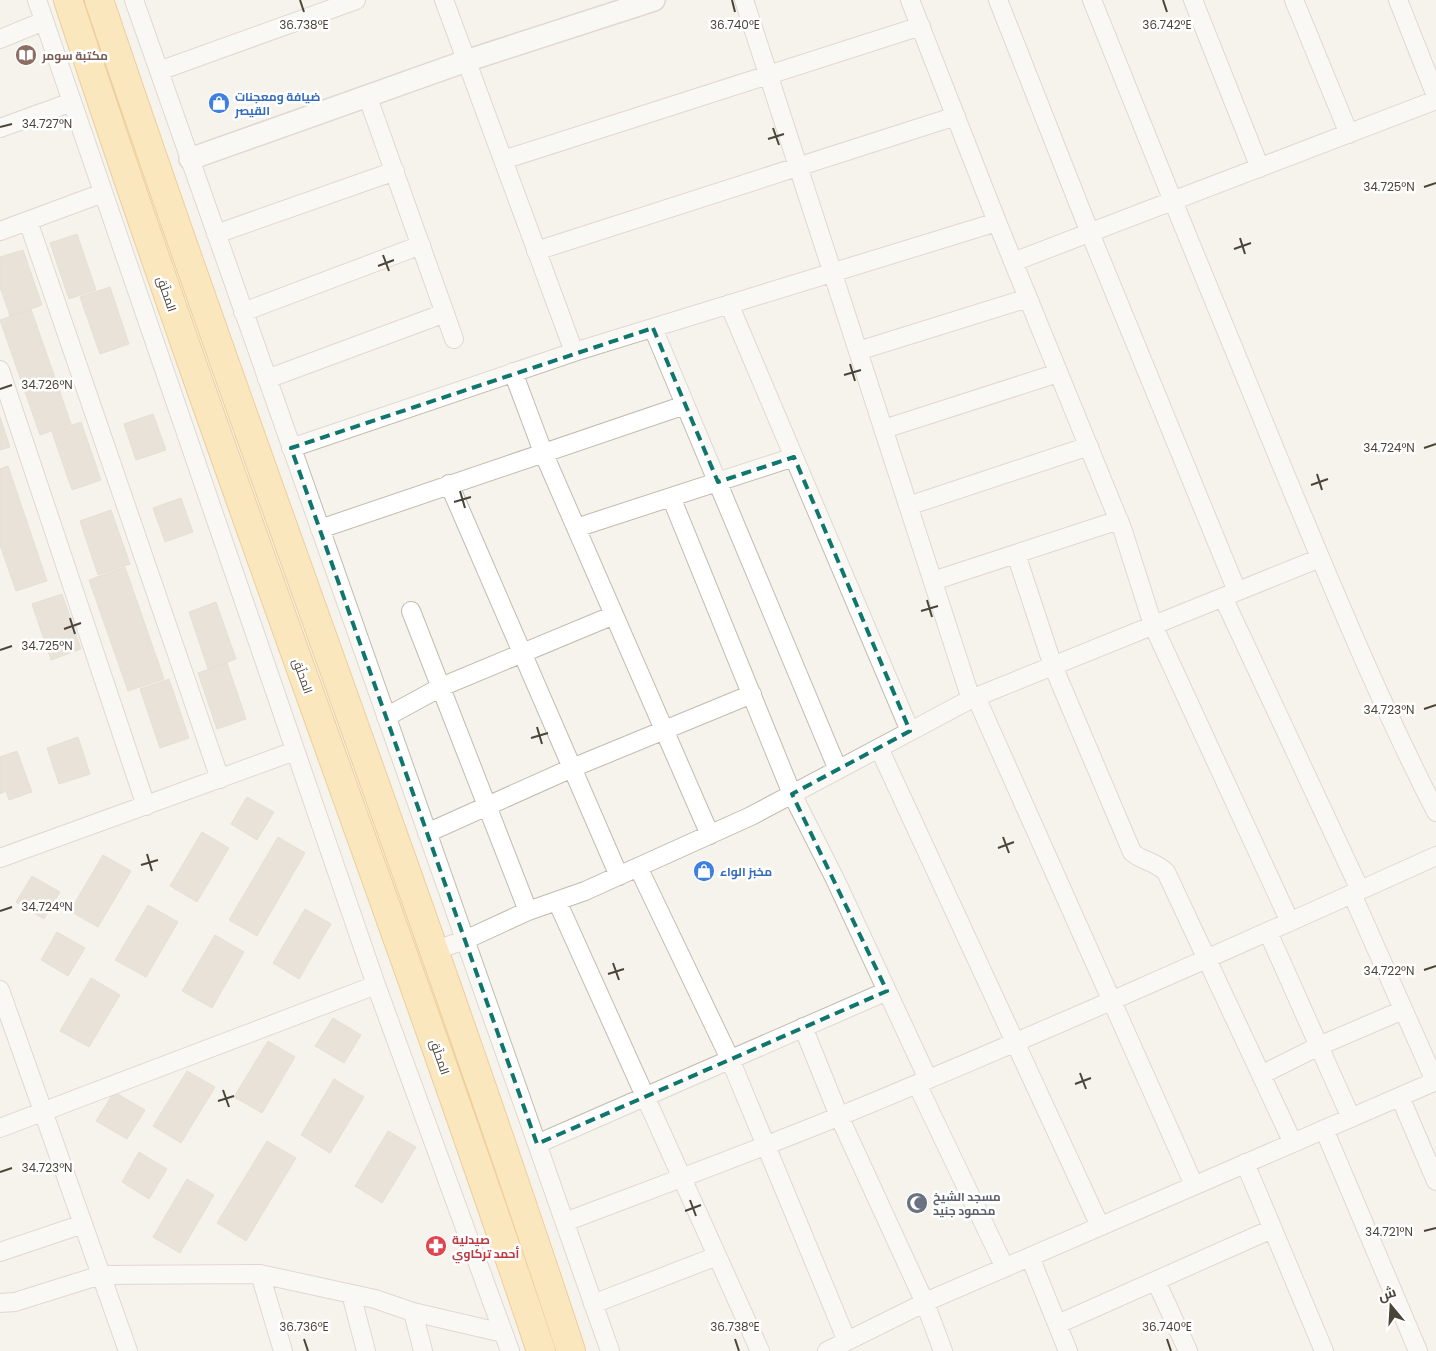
<svg xmlns="http://www.w3.org/2000/svg" width="1436" height="1351" font-family="Poppins,Cairo,sans-serif">
<style>
.building{fill:#d8cfc1;stroke:#d3c7b4}
.lines{fill:none;stroke-linecap:round;stroke-linejoin:round}
.minor-casing{stroke:#c2bbae;stroke-width:20}
.tertiary-casing{stroke:#c2bbae;stroke-width:24}
.trunk-casing{stroke:#e0a43c;stroke-width:30}
.minor{stroke:#fff;stroke-width:18}
.tertiary{stroke:#fff;stroke-width:21}
.trunk{stroke:#ffd985;stroke-width:28}
.marked{fill:none;stroke:#0f766e;stroke-width:4;stroke-dasharray:10 6;stroke-linejoin:round}
.ticks{fill:none;stroke:#4b4439;stroke-width:2}
.labels{text-anchor:middle;dominant-baseline:central;stroke-width:5;stroke-linejoin:round;paint-order:stroke}
.education-label{font-size:12px;font-weight:bold;fill:#785e54;stroke:#fff;text-anchor:start}
.shop-label{font-size:12px;font-weight:bold;fill:#366cbe;stroke:#fff;text-anchor:start}
.street-label{font-size:12px;fill:#4b4439;stroke:#fff}
.worship-label{font-size:12px;font-weight:bold;fill:#5b616d;stroke:#fff;text-anchor:start}
.health-label{font-size:12px;font-weight:bold;fill:#be3a42;stroke:#fff;text-anchor:start}
.ticks-label{font-size:12px;text-anchor:middle;fill:#4b4439;stroke:#fff;stroke-width:5;stroke-linejoin:round;paint-order:stroke}
</style>
<rect width="100%" height="100%" fill="#f6f3ec"/>
<!-- building -->
<path class="building" d="M77,234L96,290L69,299L50,243Z
M23,250L42,305L10,316L0,287V257Z
M110,287L129,344L100,354L80,297Z
M31,309L71,424L40,435L0,320Z
M153,414L166,450L136,460L124,424Z
M0,417L10,447L0,450Z
M81,422L101,480L72,490L52,432Z
M8,466L47,581L16,591L0,545V469Z
M181,498L193,532L165,542L153,508Z
M111,510L130,564L98,575L80,521Z
M125,567L164,679L128,691L89,580Z
M62,594L81,649L51,660L32,604Z
M216,602L236,659L208,669L189,612Z
M227,663L246,719L217,729L198,673Z
M169,679L189,738L160,748L140,689Z
M78,737L90,774L59,784L47,748Z
M17,751L32,792L9,800L6,791L0,794V757Z
M247,797L274,812L257,840L231,824Z
M202,832L229,848L197,902L170,886Z
M278,837L305,853L257,936L229,920Z
M103,855L131,871L98,927L70,911Z
M32,876L60,892L44,919L16,902Z
M148,905L178,922L146,977L115,960Z
M305,909L331,924L299,979L273,963Z
M57,932L85,948L68,976L41,960Z
M215,935L244,952L212,1008L182,991Z
M91,978L120,995L89,1047L60,1031Z
M333,1018L361,1035L344,1063L315,1046Z
M268,1041L295,1057L262,1113L234,1097Z
M187,1071L215,1087L181,1143L153,1126Z
M334,1079L364,1097L330,1153L301,1135Z
M114,1092L145,1110L127,1139L96,1121Z
M388,1131L416,1147L382,1203L355,1186Z
M267,1141L296,1158L246,1241L217,1223Z
M139,1152L167,1169L149,1199L122,1182Z
M187,1179L214,1195L180,1253L153,1237Z"/>
<g class="lines">
<!-- minor casing -->
<g class="minor-casing">
<path id="minor" d="M37,0L376,985L510,1351
M134,0L610,1351
M444,0L574,352
M744,0L971,699
M910,0L997,222L1123,531L1153,625L1290,922
M998,0L1090,233L1237,591
M1092,0C1154,155 1217,310 1281,464C1330,581 1378,699 1436,812
M1193,0L1260,168
M1294,0L1349,134
M1398,0L1436,96
M0,39L44,21
M159,71L356,0
M367,95L454,339
M0,128L72,102
M503,160L921,26
M28,221L220,779
M0,231L103,193
M216,234L395,171
M536,251L956,116
M1013,262L1436,100
M729,304L910,731
M243,312L421,245
M653,328L838,770
M858,351L1028,298
M0,370L146,806
M513,372L543,452L710,835
M267,379L445,313
M884,429L1058,373
M291,448L574,352L997,222
M449,484L619,876
M671,497L792,794L835,879L928,1079
M908,506L1089,446
M576,528L794,457
M320,529L685,405
M1016,554L1053,666L1132,852C1141,861 1153,860 1166,872L1293,1143
M933,581L1119,520
M1223,597L1360,890
M411,611L528,911
M976,697L1194,1185
M386,717L441,687L614,615
M879,748L1100,1226
M427,833L572,768L752,694
M0,858L295,751
M638,867L730,1059L847,1341
M1352,894L1435,1081
M557,901L760,1351
M1268,932L1351,1118
M436,950L465,940L528,911L585,891L751,816L971,699L1320,558
M0,990L128,1351
M803,1027L839,1116L925,1303L943,1351
M1261,1075L1319,1046L1403,1010
M917,1084L1005,1268
M1400,1097L1436,1181
M0,1128L376,985
M1324,1129L1418,1351
M537,1144L887,991
M1245,1163L1324,1351
M565,1222C657,1187 749,1153 840,1116C1040,1034 1239,945 1436,856
M0,1252L83,1224
M1030,1257L1068,1351
M260,1274L283,1351
M1156,1281L1188,1351
M351,1294L366,1351
M0,1303L15,1302L101,1275L260,1274L375,1299L413,1312L503,1333
M593,1304L717,1256
M413,1312L423,1351
M1058,1324L1272,1229
M827,1351L930,1300L1436,1081"/>
</g>
<!-- tertiary casing -->
<g class="tertiary-casing">
<path id="tertiary" d="M190,159L466,61L654,0"/>
</g>
<!-- trunk casing -->
<g class="trunk-casing">
<path id="trunk" d="M68,0C217,453 389,899 541,1351
M99,0C251,452 422,898 571,1351"/>
</g>
<!-- minor -->
<use href="#minor" class="minor"/>
<!-- tertiary -->
<use href="#tertiary" class="tertiary"/>
<!-- trunk -->
<use href="#trunk" class="trunk"/>
</g>
<!-- marked area -->
<path d="M0 0H1436V1351H0ZM653,328L718,482L794,457L910,731L792,794L887,991L537,1144L291,448Z" fill="#f6f3ec" fill-opacity=".55" fill-rule="evenodd"/>
<path class="marked" d="M653,328L718,482L794,457L910,731L792,794L887,991L537,1144L291,448Z"/>
<!-- ticks -->
<path class="ticks" d="M300,0L304,12M732,0L735,12M1163,0L1167,12M0,127L12,124M773,128L779,145M768,139L784,134M1424,187L1436,183M1240,238L1245,254M1234,249L1251,243M383,255L389,271M378,266L394,260M850,364L855,381M844,375L861,370M0,389L12,385M1424,448L1436,444M1317,474L1322,490M1311,485L1328,479M460,491L465,508M454,502L471,497M927,600L932,617M921,611L938,606M70,618L75,634M64,629L81,623M0,650L12,646M1424,709L1436,705M537,727L542,744M531,738L548,733M1003,837L1009,853M998,848L1014,842M147,854L152,871M141,865L158,860M0,911L12,907M613,963L619,980M1424,970L1436,966M608,974L624,969M1080,1073L1086,1089M1075,1084L1091,1078M223,1090L229,1107M218,1101L234,1096M0,1172L12,1168M690,1200L696,1216M685,1211L701,1205M1424,1231L1436,1228M304,1339L308,1351M735,1339L739,1351M1167,1339L1171,1351"/>
<!-- icons -->
<defs>
<g id="library-disc" transform="scale(1.125)"><circle r="9.5" fill="#8d6e63" stroke="#fff"/><path d="M-6-4Q-3-5.5-.7-3.5V5Q-3 3-6 4ZM6-4Q3-5.5 .7-3.5V5Q3 3 6 4Z" fill="#fff"/></g>
<g id="shop-disc" transform="scale(1.125)"><circle r="9.5" fill="#3f7fe0" stroke="#fff"/><path d="M-5-2.5h2.3a2.7 3.5 0 0 1 5.4 0H5L5.5 6h-11ZM-1.5-2.5h3a1.5 2.3 0 0 0-3 0Z" fill="#fff"/></g>
<g id="mosque-disc" transform="scale(1.125)"><circle r="9.5" fill="#6b7280" stroke="#fff"/><path d="M3.5-4.9A6 6 0 1 0 3.5 4.9A5 5 0 1 1 3.5-4.9Z" fill="#fff"/></g>
<g id="pharmacy-disc" transform="scale(1.125)"><circle r="9.5" fill="#e0444e" stroke="#fff"/><path d="M-2-6h4v4h4v4h-4v4h-4v-4h-4v-4h4Z" fill="#fff"/></g>
</defs>
<g fill-rule="evenodd">
<use href="#library-disc" x="26" y="55"/>
<use href="#shop-disc" x="219" y="103"/>
<use href="#shop-disc" x="704" y="871"/>
<use href="#mosque-disc" x="917" y="1203"/>
<use href="#pharmacy-disc" x="436" y="1246"/>
</g>
<g class="labels">
<!-- education labels -->
<g class="education-label">
<text x="42" y="55">مكتبة سومر</text>
</g>
<!-- shop labels -->
<g class="shop-label">
<text x="235" y="96">ضيافة ومعجنات<tspan x="235" dy="14">القيصر</tspan></text>
<text x="720" y="871">مخبز الواء</text>
</g>
<!-- street labels -->
<g class="street-label">
<text transform="translate(167 294) rotate(71)">المحلّق</text>
<text transform="translate(303 676) rotate(70)">المحلّق</text>
<text transform="translate(440 1057) rotate(71)">المحلّق</text>
</g>
<!-- worship labels -->
<g class="worship-label">
<text x="933" y="1196">مسجد الشيخ<tspan x="933" dy="14">محمود جنيد</tspan></text>
</g>
<!-- health labels -->
<g class="health-label">
<text x="452" y="1239">صيدلية<tspan x="452" dy="14">أحمد تركاوي</tspan></text>
</g>
</g>
<g class="ticks-label">
<text x="304" y="29">36.738°E</text>
<text x="735" y="29">36.740°E</text>
<text x="1167" y="29">36.742°E</text>
<text x="47" y="128">34.727°N</text>
<text x="1389" y="191">34.725°N</text>
<text x="47" y="389">34.726°N</text>
<text x="1389" y="452">34.724°N</text>
<text x="47" y="650">34.725°N</text>
<text x="1389" y="714">34.723°N</text>
<text x="47" y="911">34.724°N</text>
<text x="1389" y="975">34.722°N</text>
<text x="47" y="1172">34.723°N</text>
<text x="1389" y="1236">34.721°N</text>
<text x="304" y="1331">36.736°E</text>
<text x="735" y="1331">36.738°E</text>
<text x="1167" y="1331">36.740°E</text>
</g>
<!-- north arrow -->
<g transform="translate(1391 1306) rotate(342)" stroke="#ffffff" stroke-width="4" paint-order="stroke">
<path d="M0-4L9 19L0 12L-9 19Z" fill="#4b4439"/>
<text y="-8" font-size="14" font-weight="bold" text-anchor="middle" fill="#4b4439">ش</text>
</g>
</svg>
